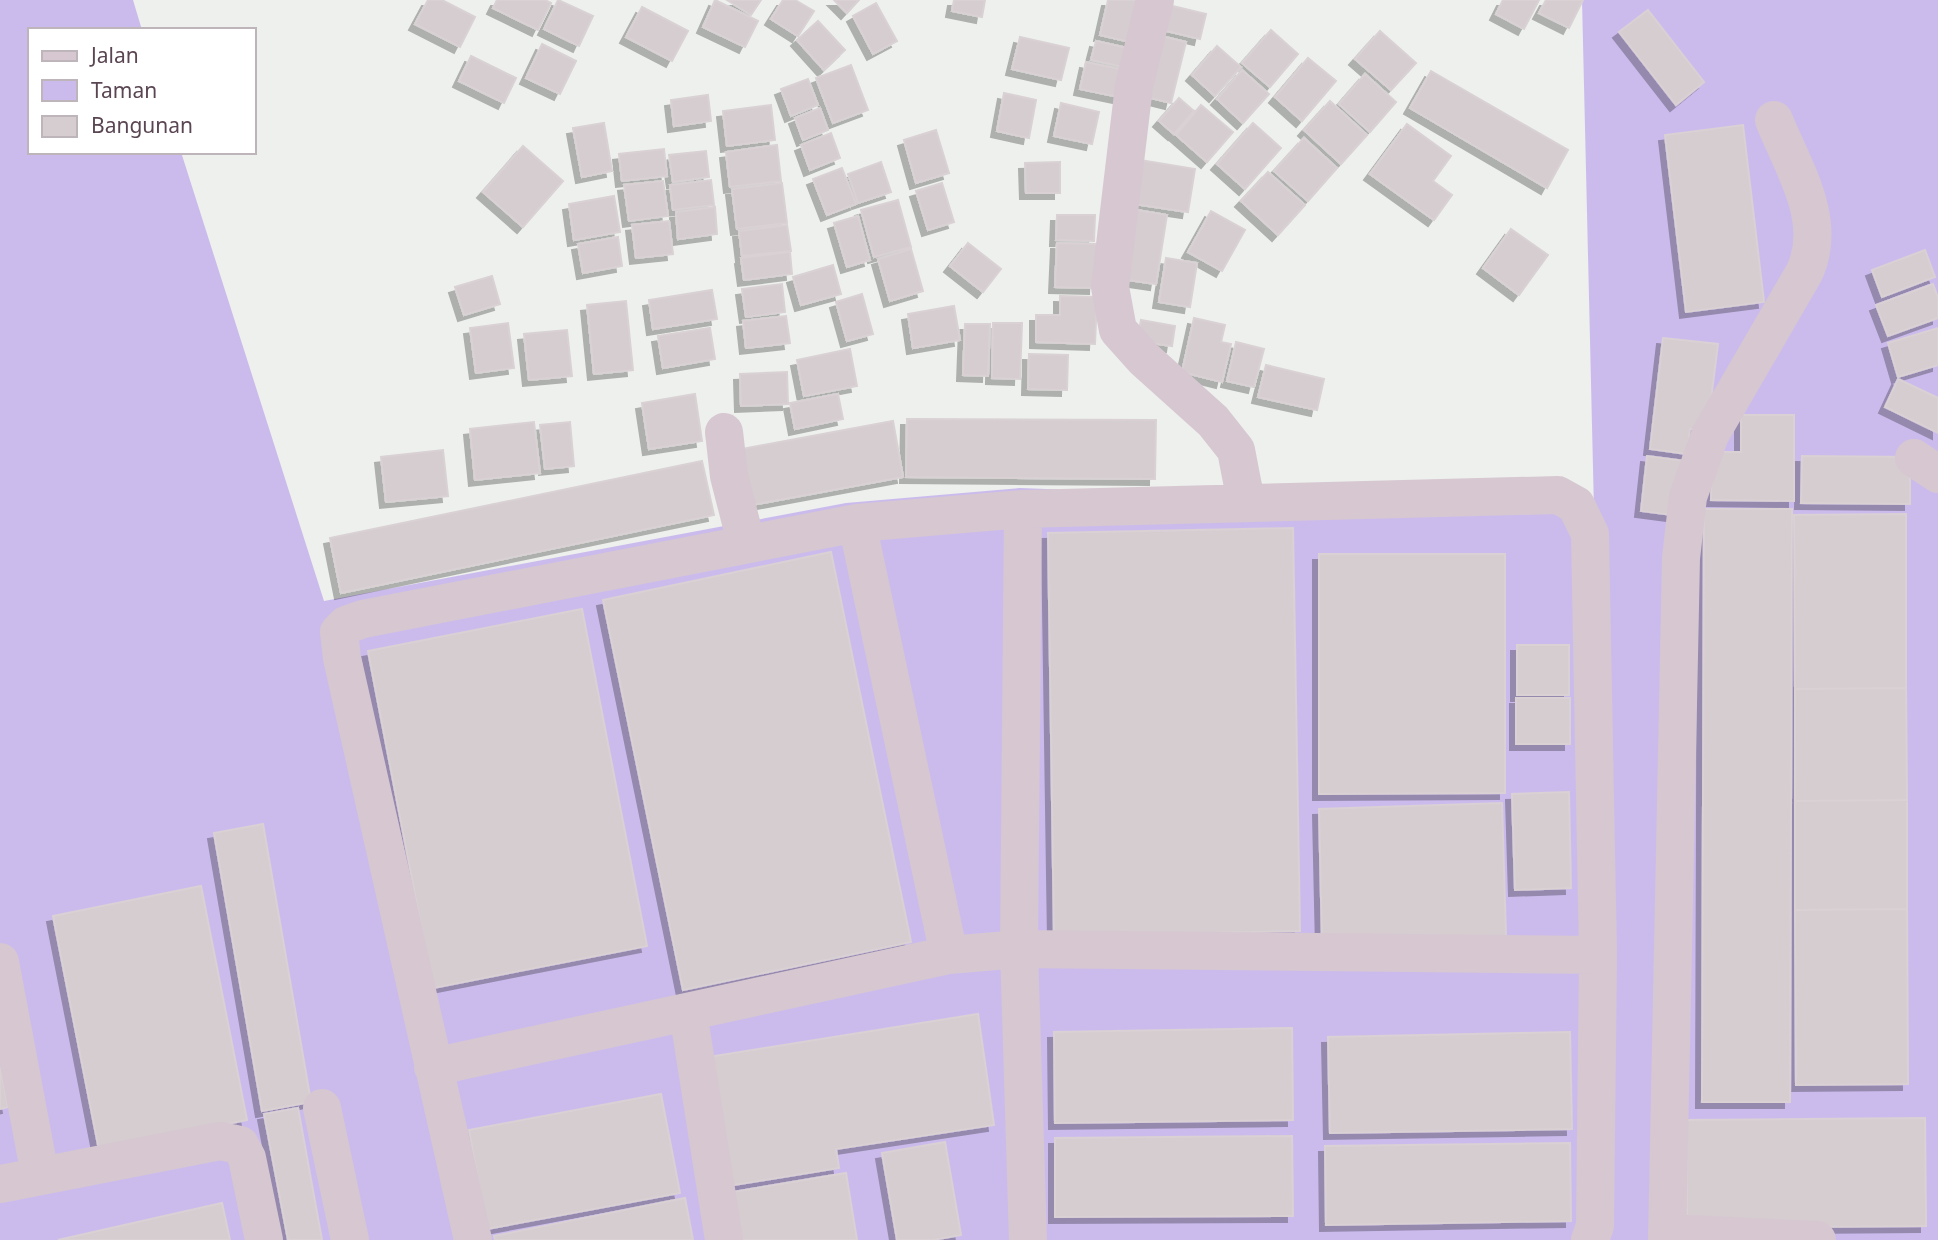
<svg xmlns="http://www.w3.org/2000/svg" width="1938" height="1240" font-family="'Noto Sans',sans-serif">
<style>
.green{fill:#cbbbed}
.building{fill:#d5cdd0;stroke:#d9d1d4;stroke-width:2;filter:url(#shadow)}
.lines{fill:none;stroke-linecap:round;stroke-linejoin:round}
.minor{stroke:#d7c7d1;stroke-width:38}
</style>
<defs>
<filter id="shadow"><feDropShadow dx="-6" dy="6" stdDeviation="0" flood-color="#0004"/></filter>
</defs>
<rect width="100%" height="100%" fill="#edf0ed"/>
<!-- green -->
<path class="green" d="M0,0H133L142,30H30V152H181L324,601L846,503L1020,488L1594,510L1582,0H1938V1240H0Z"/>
<!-- building -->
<path class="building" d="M428,0H442L475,17L460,47L415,24Z
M497,0H545L551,3L538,30L493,8Z
M558,0L593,16L579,46L544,29Z
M715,0L758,21L745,47L703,27Z
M727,0H761L751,15Z
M783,0H795L814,11L798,36L771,19Z
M834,0H859L847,13Z
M954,0H985L982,17L952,11Z
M1108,0H1139L1130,42L1100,35Z
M1503,0H1539L1524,29L1496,14Z
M1546,0H1583L1569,28L1539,13Z
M876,3L897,41L873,54L853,16Z
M1160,3L1206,14L1200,39L1154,28Z
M642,7L688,31L672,61L626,37Z
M1648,10L1704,82L1676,105L1619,32Z
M818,21L845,50L824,70L797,40Z
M1271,30L1298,54L1270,87L1242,63Z
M1380,31L1416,63L1391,90L1355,59Z
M1153,34L1186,42L1171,103L1139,95Z
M1020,37L1069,48L1061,80L1012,69Z
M1096,41L1132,49L1128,68L1091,60Z
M542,44L576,61L560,94L526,78Z
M1217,46L1241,67L1215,96L1192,75Z
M471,56L516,78L504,103L459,81Z
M1308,58L1336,81L1302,121L1275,97Z
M1086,62L1125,70L1119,97L1080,89Z
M851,65L868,110L833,123L816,78Z
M1242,70L1269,94L1243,123L1217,99Z
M1431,71L1568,150L1547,188L1410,108Z
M1365,74L1396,102L1370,132L1339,104Z
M808,79L818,105L791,116L781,89Z
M1004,93L1036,100L1029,138L997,131Z
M708,95L711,121L674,126L671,100Z
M1179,98L1194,111L1174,134L1159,121Z
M1330,101L1367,135L1341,164L1304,130Z
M1061,103L1099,112L1092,144L1054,136Z
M771,105L775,140L727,146L723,111Z
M1201,105L1233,132L1207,162L1176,135Z
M820,108L828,130L803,140L795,118Z
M604,123L612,171L582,177L573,128Z
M1253,123L1281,148L1245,189L1217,164Z
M1407,124L1451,156L1433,181L1452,195L1434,220L1370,174Z
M1743,125L1764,302L1686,312L1665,135Z
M936,130L949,173L916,183L904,140Z
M831,133L840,158L810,170L801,145Z
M1304,138L1337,168L1308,201L1274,171Z
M777,145L781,181L730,187L726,152Z
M523,146L563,181L523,227L483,192Z
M664,149L667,176L622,181L619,154Z
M706,151L709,177L673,182L669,155Z
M1134,159L1195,169L1188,212L1127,203Z
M881,162L891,192L858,203L848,174Z
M1060,162V193H1026L1025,163Z
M842,168L856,204L827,215L813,179Z
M1268,172L1305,205L1278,235L1241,201Z
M711,180L714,205L673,210L670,185Z
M663,181L668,216L629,221L624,185Z
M782,183L787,223L737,229L732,189Z
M942,183L954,222L928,230L916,191Z
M614,196L620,232L574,240L569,204Z
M898,200L911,247L874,257L861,210Z
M715,207L717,234L678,239L676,212Z
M1125,208L1167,215L1156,284L1114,278Z
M1211,211L1245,230L1222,271L1188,252Z
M1057,215H1095L1094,241L1056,240Z
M858,216L870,260L847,267L834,223Z
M669,221L673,254L636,258L632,225Z
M787,225L791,251L742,256L739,231Z
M1511,229L1548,255L1519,295L1483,268Z
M618,237L622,266L583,273L578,244Z
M968,243L1001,269L983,292L950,266Z
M1057,243L1097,244L1095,288L1055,287Z
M911,249L923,291L890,301L878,259Z
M1925,250L1935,277L1882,297L1872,270Z
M790,252L792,274L744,280L741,258Z
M1166,258L1197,263L1190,307L1159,302Z
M833,265L841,294L801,305L793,277Z
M492,276L500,304L464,315L455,287Z
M782,284L785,312L746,317L742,289Z
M1933,284L1938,298V318L1888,336L1876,305Z
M712,290L717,319L653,329L649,300Z
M862,294L873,334L847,341L836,302Z
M1060,296L1097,297L1095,344L1036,342V315H1060Z
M626,301L633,370L594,374L587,305Z
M954,306L960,340L913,348L908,314Z
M786,316L790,343L746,348L743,321Z
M1194,318L1225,325L1221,342L1231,344L1222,382L1182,372Z
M1141,320L1175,326L1172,346L1137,341Z
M508,323L514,368L476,373L470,328Z
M993,323H1022L1020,379L992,378Z
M965,324H990L988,376L963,375Z
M710,328L715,359L663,368L658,336Z
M1938,328V365L1898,377L1888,343Z
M567,330L572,376L529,380L524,334Z
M1663,338L1718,344L1707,431L1690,429L1687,454L1650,449Z
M1236,342L1264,349L1254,387L1227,381Z
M850,349L857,386L804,396L797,360Z
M1029,354L1068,355L1067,390L1028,389Z
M1266,365L1324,379L1317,410L1258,397Z
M787,372L788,404L741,406L740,374Z
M1898,379L1938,398V433L1885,407Z
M695,394L702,441L649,449L642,403Z
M838,394L843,419L795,429L790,403Z
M1741,415H1794V501L1711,500L1712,452H1741Z
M907,419L1156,420L1155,479L906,477Z
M893,421L903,477L741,507L731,451Z
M534,422L540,473L475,480L470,429Z
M570,422L574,466L545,469L540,425Z
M443,450L448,496L386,502L381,457Z
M1647,456L1686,461L1679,516L1641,511Z
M1802,456L1910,457V504L1801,503Z
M702,461L714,515L341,593L330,538Z
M1704,509H1792L1790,1102H1702Z
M1906,514V688L1795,689L1794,515Z
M1293,528L1300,931L1054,936L1048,533Z
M831,552L911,942L683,990L603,600Z
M1319,554H1505V793L1319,794Z
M582,609L647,946L433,988L368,651Z
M1517,645H1569V695H1517Z
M1906,688L1907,800L1795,801V689Z
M1516,698H1570V744H1516Z
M1569,792L1571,888L1515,890L1512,794Z
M1907,800V909L1795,910V801Z
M1502,803L1506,937L1322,942L1319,809Z
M263,824L311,1102L262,1111L214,833Z
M201,886L247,1120L99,1150L53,916Z
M1907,909L1908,1084L1796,1085L1795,910Z
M978,1014L994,1125L836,1149L839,1168L721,1187L702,1058Z
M1292,1028L1293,1120L1055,1123L1054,1032Z
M1570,1032L1572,1129L1330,1133L1328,1037Z
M0,1067L8,1107L0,1109Z
M661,1094L680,1193L487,1229L469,1130Z
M298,1108L322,1240H288L264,1114Z
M1925,1118L1926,1226L1687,1228V1120Z
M1292,1136L1293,1216L1055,1217V1138Z
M945,1142L961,1235L933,1240H897L882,1153Z
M1570,1143L1571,1221L1326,1225L1325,1146Z
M846,1173L857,1240H729L721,1194Z
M685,1198L693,1240H495L494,1236Z
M222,1203L230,1240H58Z"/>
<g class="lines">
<!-- minor -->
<path class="minor" d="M1155,0L1134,86L1110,287L1118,330L1144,359L1213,421L1236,450L1246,502
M724,432L729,476L746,542
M1914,458L1938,474
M1023,509L1019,949L1028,1240
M857,523L949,955
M0,962L40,1175
M688,1012L724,1240
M433,1067L949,955L1019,949L1598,955
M322,1108L350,1240
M0,1184L220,1141L240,1145L247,1158L264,1240
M1667,1233L1817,1240
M473,1240L342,658L339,632L346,625L363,619L857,523L1023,509L1558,495L1576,505L1590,534L1598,955L1595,1226L1590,1240
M1667,1240L1681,558L1688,497L1710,435L1804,273C1829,221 1793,168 1774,120"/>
</g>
<!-- legend -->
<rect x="28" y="28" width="228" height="126" fill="#ffffff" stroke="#bdb5ba" stroke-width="2"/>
<rect x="42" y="51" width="35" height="10" fill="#d7c7d1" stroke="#bdb5ba" stroke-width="2"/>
<text x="91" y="63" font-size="21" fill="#5a4652">Jalan</text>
<rect x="42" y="80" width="35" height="21" fill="#cbbbed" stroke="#bdb5ba" stroke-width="2"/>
<text x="91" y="98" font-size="21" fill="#5a4652">Taman</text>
<rect x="42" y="116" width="35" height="21" fill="#d5cdd0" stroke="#bdb5ba" stroke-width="2"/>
<text x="91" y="133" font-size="21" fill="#5a4652">Bangunan</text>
</svg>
